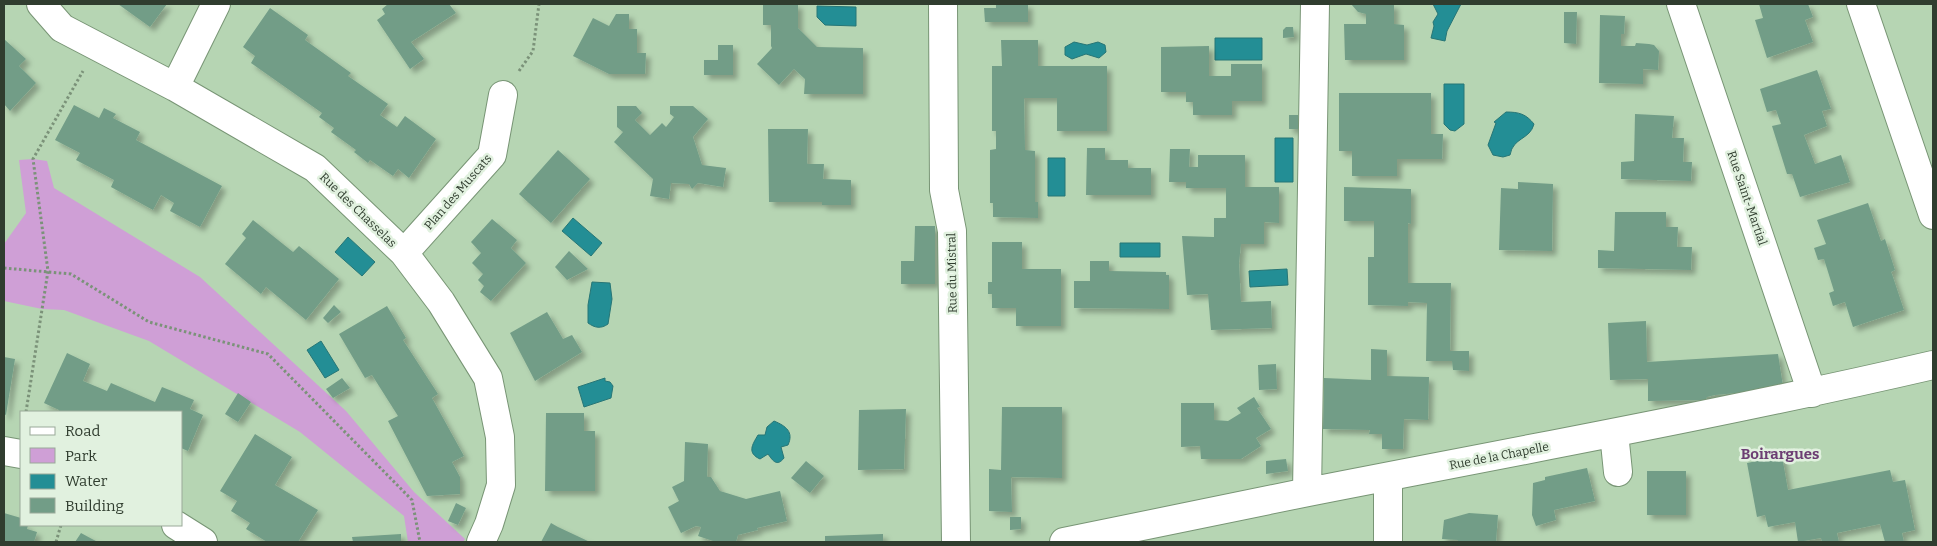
<svg xmlns="http://www.w3.org/2000/svg" width="1937" height="546" font-family="Bitter,serif">
<style>
.green{fill:#cf9fd6}
.water{fill:#238e95;stroke:#277676}
.building{fill:#729d87;filter:url(#shadow)}
.lines{fill:none;stroke-linecap:round;stroke-linejoin:round}
.minor-casing{stroke:#789575;stroke-width:30}
.path{stroke:#7b9279;stroke-width:3;stroke-dasharray:2.5 2.5;stroke-linecap:butt}
.minor{stroke:#fff;stroke-width:28}
.labels{text-anchor:middle;dominant-baseline:central;stroke-width:5;stroke-linejoin:round;paint-order:stroke}
.street-label{font-size:12px;fill:#303d2f;stroke:#e1f1df}
.quarter-label{font-size:15px;font-weight:bold;fill:#6c3e73;stroke:#e1f1df}
</style>
<defs>
<filter id="shadow"><feDropShadow dx="4.5" dy="4.5" stdDeviation="2.5" flood-color="#0004"/></filter>
</defs>
<rect width="100%" height="100%" fill="#b6d5b3"/>
<!-- green -->
<path class="green" d="M33,159L47,161L54,188L200,277L346,411L414,492L465,539L463,542H408L404,516L300,432L149,341L64,310L42,309L4,301V244L26,213L19,160Z"/>
<!-- water -->
<path class="water" d="M1433,4H1461L1447,31L1445,41L1431,38L1434,26L1433,22L1438,14Z
M817,6L856,7V26L825,25L817,17Z
M1215,38H1262V60H1215Z
M1074,42L1087,45L1098,42L1105,45L1106,52L1099,58L1086,54L1072,59L1065,55V47Z
M1444,84H1464V124L1455,131L1450,130L1444,124Z
M1506,112C1519,112 1526,114 1534,124C1530,140 1513,137 1510,155L1503,157L1493,155L1488,145L1496,123L1494,122Z
M1275,138H1293V182H1275Z
M1048,158H1065V196H1048Z
M573,218L602,243L591,256L562,231Z
M348,237L375,262L362,276L335,252Z
M1120,243H1160V257H1120Z
M1287,269L1288,285L1250,287L1249,271Z
M592,282L610,283L612,299L608,324C601,329 595,328 588,323V305Z
M321,341L339,370L325,378L307,350Z
M605,378V381L610,382L613,386L611,398L584,407L578,387Z
M774,421C786,426 794,432 788,445L781,447L784,458C777,467 773,461 768,454L760,459C747,453 752,445 758,435H765L767,427Z"/>
<!-- building -->
<path class="building" d="M118,4H167L150,27Z
M388,4H449L456,13L411,42L424,59L410,69L377,20L385,14L382,9Z
M763,4H798V28L817,47L863,48V94H804L805,79L794,69L779,85L757,64L772,48L771,46V25H763Z
M996,4H1028V22H985L984,8H996Z
M1351,4H1394V24L1404,25V60H1345L1344,24H1366V14L1358,12Z
M1759,4H1808L1813,17L1805,20L1813,42L1767,58L1755,20L1763,18Z
M270,8L308,35L305,40L351,73L348,76L388,104L380,115L397,127L405,116L436,139L409,178L398,169L393,176L370,160L368,163L354,152L356,150L331,132L334,128L319,117L322,113L251,63L255,56L243,47Z
M1564,12H1577L1576,44L1564,43Z
M616,14H629V29H637V53H646L645,74H609L573,56L593,18L609,26Z
M1600,15L1625,16L1624,34H1621V46H1635L1636,43L1649,44L1654,45L1659,51L1658,70L1643,69V84L1599,83Z
M1286,27H1293L1294,37L1283,38V30Z
M4,39L26,59L19,66L36,83L10,111L4,104Z
M1001,40H1038V66H1107V131H1057V98H1024L1025,150L1035,151V202H1038V218L993,217V203H990V150L996,149V131H992V66H1002Z
M718,45H733V75H704V60H718Z
M1209,46V76H1231V64H1262V101H1232V115H1193V102H1186V92H1161V47Z
M1817,70L1831,109L1822,111L1827,126L1804,135L1815,164L1841,155L1850,182L1800,197L1792,174H1787L1772,126L1781,124L1776,110L1767,112L1760,89Z
M1339,93H1431V134H1443L1442,159H1397V176H1352V151H1339Z
M74,105L99,118L104,108L116,114L113,118L140,132L136,140L222,186L200,227L170,211L174,203L161,195L153,210L111,187L114,180L76,160L80,153L55,140Z
M617,106H636L642,113L635,120L650,135L662,123L666,127L674,117L670,114V106H693L708,119L693,137L702,165L726,168L723,187L698,183L692,189L689,184L671,183L669,199L650,196L653,179L614,142L623,132L617,127Z
M1635,114L1674,116L1672,138H1684L1683,162H1692L1691,181L1621,179V162L1634,161Z
M1289,115H1298V129H1289Z
M768,129H808L807,164H824L823,179L851,180V205H822V202H769Z
M1087,148H1105V160H1128V168H1151V195H1086Z
M1170,149H1190L1189,167H1198V155H1245V187H1279V223L1264,222V244H1241L1239,263L1241,302L1271,301L1272,328L1211,330L1208,294L1187,295L1182,236L1214,237V218H1226V188H1186V182H1169Z
M558,150L590,179L551,223L519,194Z
M1518,182L1553,184L1552,251L1499,250L1501,188L1518,189Z
M1344,187L1411,189V224L1408,223V283H1451L1450,351H1469V371L1453,370L1452,361H1426L1427,303L1408,302V306L1368,305V257H1374V221H1344Z
M1868,203L1881,241L1885,239L1895,270L1891,272L1892,274L1904,310L1853,327L1845,302L1833,306L1829,293L1834,291L1824,259L1818,260L1814,248L1826,244L1817,220Z
M1615,212H1666V227H1678L1677,247H1692L1691,270L1598,268V250L1614,251Z
M492,219L517,240L511,248L526,263L491,301L480,292L484,286L478,280L483,274L472,263L481,253L471,242Z
M253,220L293,252L299,246L339,279L306,320L266,287L261,294L225,264L246,238L242,234Z
M915,226H935V284H901V261H914Z
M992,242H1022V269H1061V326H1016V308H992V294H988V282H992Z
M569,251L588,269L567,280L555,267Z
M1090,261H1109V271L1166,272V275H1169V309L1074,308V281H1090Z
M334,305L341,312L328,323L323,318Z
M387,306L406,338L403,340L438,394L432,398L464,456L452,462L460,477V494L427,496L388,421L398,416L372,375L365,378L339,334Z
M547,312L563,339L572,335L582,352L535,381L510,333Z
M1646,321L1647,362L1778,354L1783,386L1748,392L1715,395L1707,397L1706,400L1648,401V379L1610,380L1608,323Z
M1371,349L1387,350V376L1429,377L1428,420L1404,419L1403,449H1382V434H1369L1370,430L1323,429L1324,378L1371,380Z
M67,353L90,364L83,381L107,391L111,383L155,402L162,387L194,400L190,409L203,415L188,451L181,448V412H59V410L44,403Z
M4,357L15,359L6,415L4,414Z
M1276,364L1277,389L1259,390L1258,365Z
M342,378L350,388L333,398L326,389Z
M238,393L251,402L238,422L225,414Z
M1254,397L1260,407L1257,408L1271,429L1256,438L1261,446L1241,459H1201L1200,446L1181,447V403H1214V420L1228,421L1241,413L1237,408Z
M1002,407H1062V478L1011,477L1012,512L989,511V469L1001,470Z
M906,409L904,469L858,470L859,410Z
M546,413H584V431H595V491H545Z
M255,434L292,457L275,485L318,510L298,542H267L246,529L250,523L231,511L237,501L220,491Z
M685,442L708,444L707,477H711L720,491L746,499L780,491L787,521L757,528L758,530L738,535L736,542H716L698,536L701,527L696,526L681,533L668,507L679,501L672,487L684,481Z
M1782,456L1788,490L1890,470L1893,482L1905,480L1915,530L1902,533L1904,542H1885L1880,524L1837,533L1839,542H1822L1821,538L1798,542L1795,522L1768,527L1765,515L1757,517L1747,463Z
M1286,459L1288,471L1266,474V461Z
M806,461L824,476L810,493L791,478Z
M1587,468L1595,501L1554,510L1556,520L1536,526L1532,515L1533,483L1545,480V477Z
M1647,471H1686V515H1647Z
M456,503L466,508L458,525L448,521Z
M4,513L21,518V525H28L27,529L37,532L34,542H4Z
M1469,513L1498,515L1496,542H1458V540L1442,539L1444,520Z
M1010,517H1021V529L1010,530Z
M551,523L558,527L590,542H541Z
M81,533L92,539L98,542H75Z
M401,534V542H353L352,537Z
M883,534V542H825V536Z"/>
<g class="lines">
<!-- minor casing -->
<g class="minor-casing">
<path id="minor" d="M41,4L62,28L175,87L315,168L404,253L441,302L488,378L500,437L501,485L489,524L481,542
M943,4L944,190L952,231L956,542
M1681,4L1812,393
M1861,4L1933,215
M175,87L216,4
M404,253L492,155L503,95
M1614,433L1618,472
M4,451L21,454
M1388,477V542
M1307,492L1315,4
M176,525L203,542
M1064,542C1145,526 1227,508 1308,492C1517,451 1726,413 1933,365"/>
</g>
<!-- path -->
<path class="path" d="M519,71L533,51L539,4
M4,268L71,274L149,322L268,354L412,500L420,542
M26,412L48,271L33,159L83,71
M56,542L61,525"/>
<!-- minor -->
<use href="#minor" class="minor"/>
</g>
<g class="labels">
<!-- street labels -->
<g class="street-label">
<text transform="translate(458 192) rotate(-49)">Plan des Muscats</text>
<text transform="translate(1747 198) rotate(71)">Rue Saint-Martial</text>
<text transform="translate(358 210) rotate(44)">Rue des Chasselas</text>
<text transform="translate(952 273) rotate(-91)">Rue du Mistral</text>
<text transform="translate(1499 456) rotate(-11)">Rue de la Chapelle</text>
</g>
<!-- quarter labels -->
<g class="quarter-label">
<text x="1780" y="454">Boirargues</text>
</g>
</g>
<!-- border -->
<rect width="1937" height="546" fill="none" stroke="#303d2f" stroke-width="10"/>
<!-- legend -->
<rect x="20" y="411" width="162" height="115" fill="#e1f1df" stroke="#9aa999"/>
<rect x="30" y="427" width="25" height="8" fill="#ffffff" stroke="#9aa999"/>
<text x="65" y="436" font-size="15" fill="#303d2f">Road</text>
<rect x="30" y="448" width="25" height="15" fill="#cf9fd6" stroke="#9aa999"/>
<text x="65" y="461" font-size="15" fill="#303d2f">Park</text>
<rect x="30" y="474" width="25" height="15" fill="#238e95" stroke="#9aa999"/>
<text x="65" y="486" font-size="15" fill="#303d2f">Water</text>
<rect x="30" y="498" width="25" height="15" fill="#729d87" stroke="#9aa999"/>
<text x="65" y="511" font-size="15" fill="#303d2f">Building</text>
</svg>
